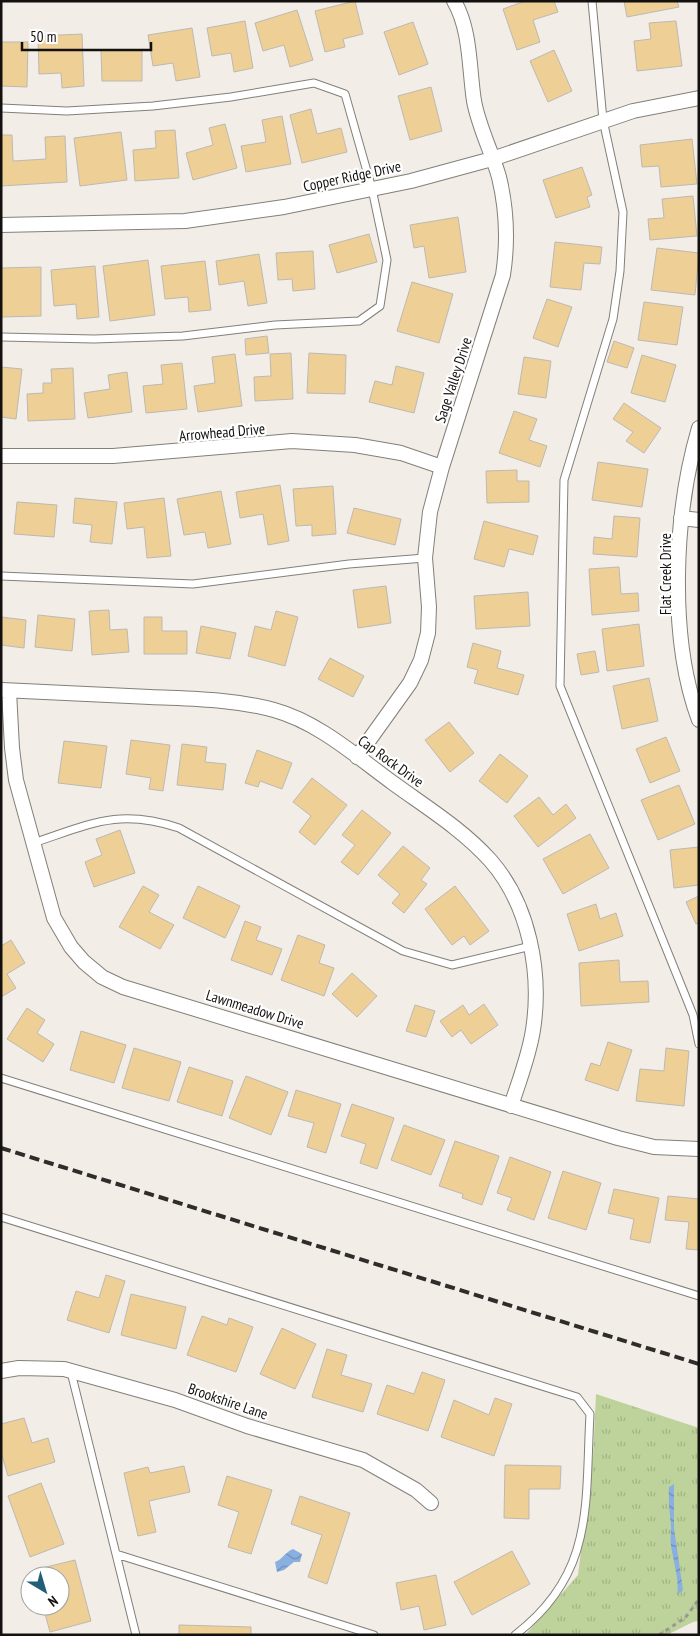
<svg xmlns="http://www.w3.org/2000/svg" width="700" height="1636" font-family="'PT Sans Narrow',sans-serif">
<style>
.grass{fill:url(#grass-tufts)}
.water{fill:url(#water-waves)}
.building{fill:#eecf95;stroke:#bdb9b2}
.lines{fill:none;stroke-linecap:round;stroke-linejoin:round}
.service-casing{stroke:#837f79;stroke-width:9}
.minor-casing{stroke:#837f79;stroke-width:16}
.path{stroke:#9b9893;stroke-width:3;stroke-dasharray:4 4;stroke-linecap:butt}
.service{stroke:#fff;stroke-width:7}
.minor{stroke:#fff;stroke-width:14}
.rail{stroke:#2f2d2b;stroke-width:4;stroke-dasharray:10 5;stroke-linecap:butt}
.labels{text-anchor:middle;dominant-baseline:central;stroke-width:4.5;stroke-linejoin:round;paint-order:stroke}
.street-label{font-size:15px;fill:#12110f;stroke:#fff}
</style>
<defs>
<pattern id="grass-tufts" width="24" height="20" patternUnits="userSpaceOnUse" patternTransform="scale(1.25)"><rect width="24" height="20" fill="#bdd39b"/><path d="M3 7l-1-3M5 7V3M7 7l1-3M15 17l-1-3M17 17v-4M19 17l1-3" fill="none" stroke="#a1b484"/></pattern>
<pattern id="water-waves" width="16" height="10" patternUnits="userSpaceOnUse" patternTransform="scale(1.25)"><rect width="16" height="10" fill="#8aafe1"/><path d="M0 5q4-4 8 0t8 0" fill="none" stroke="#6f8db5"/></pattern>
</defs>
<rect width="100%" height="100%" fill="#f2eee7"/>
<!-- grass -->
<path class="grass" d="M596,1394L699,1428V1621L693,1622L667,1635H525L578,1575L593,1456Z"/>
<!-- water -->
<path class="water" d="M674,1484V1528L683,1590L677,1595C680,1583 673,1559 671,1546C670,1539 671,1532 671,1526C670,1513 668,1500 669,1487Z
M293,1549L302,1554L300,1562H294L284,1570L277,1572L275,1562C283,1559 285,1552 293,1549Z"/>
<!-- building -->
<path class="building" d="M355,1L363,34L343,39L345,47L325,52L315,11Z
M525,1H554L558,12L533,20L540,42L517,50L503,9Z
M624,1H677L679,7L627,17Z
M297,10L313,60L290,67L284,45L263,51L255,23Z
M245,21L253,68L234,72L231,53L212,56L207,28Z
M676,21L682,66L637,71L634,41L651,39L649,23Z
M413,22L428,64L399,75L384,32Z
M192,28L200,77L176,81L173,63L153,66L148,35Z
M82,34L84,86L62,88L61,73L39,74L38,36Z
M1,42H28L27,87L1,86Z
M101,50H142V81H102Z
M554,50L572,91L548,102L530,61Z
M431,87L442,131L410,140L398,96Z
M311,109L317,134L341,128L347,152L302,163L290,115Z
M282,116L291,164L246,172L241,146L266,142L262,120Z
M225,124L237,168L193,180L186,153L213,145L209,128Z
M175,130L179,178L135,181L133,150L156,148L155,131Z
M121,132L127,180L80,186L74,138Z
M1,135H12L13,161L46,159L45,137L65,136L67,182L1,186Z
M692,139L697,184L661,187L659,166L642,167L640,145Z
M582,167L592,195L587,197L590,207L556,218L543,180Z
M693,196L697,236L650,240L648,219L664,218L662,199Z
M458,217L466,272L429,278L424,246L414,248L410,225Z
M369,234L377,262L337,273L329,245Z
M555,242L602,247L600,264L584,263L581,290L550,287Z
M657,248L699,253L695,295L651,290Z
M313,251L315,289L293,291L292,279L278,280L276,253Z
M259,254L267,303L248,306L244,281L219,285L216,261Z
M148,260L155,315L110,321L103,266Z
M205,261L211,310L189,312L188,297L165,299L161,266Z
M95,266L99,317L77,319L76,304L54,306L51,270Z
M41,267V316L1,317V268Z
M412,282L453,294L439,343L397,331Z
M547,299L572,307L558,347L533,338Z
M644,302L683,307L677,345L638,340Z
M267,336L269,353L246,355L245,339Z
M614,341L634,348L627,368L607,362Z
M291,353L293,399L255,401L254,377L271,376L270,354Z
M309,353L346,355L345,394L307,393Z
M235,354L242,406L198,412L194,386L215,383L212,357Z
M642,355L676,365L665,402L631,393Z
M524,357L551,361L546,398L518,394Z
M182,363L187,409L146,413L143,386L163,384L161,365Z
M396,366L424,373L414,413L369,402L375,381L392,385Z
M1,367L22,369L16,419L1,417Z
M73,368L75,419L28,421L27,394L43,393V383H52L51,369Z
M127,372L132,412L88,418L84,393L110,389L108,375Z
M624,403L661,428L644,453L626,441L633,432L613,419Z
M514,411L537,419L529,440L547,446L540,467L499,453Z
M598,462L648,469L642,507L592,500Z
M517,470V481H529V502L487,503L486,471Z
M280,485L289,541L268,545L263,514L240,518L236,492Z
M333,486L336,534L312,536V525L296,526L293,489Z
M221,491L231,544L208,548L205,532L184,535L177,499Z
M75,498L117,502L112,544L90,542L92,525L73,523Z
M164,498L171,556L147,558L144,527L127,529L124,503Z
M17,502L57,505L54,537L14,534Z
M354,508L401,519L395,545L347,533Z
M614,516L640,518L637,557L593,554L594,537L612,539Z
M484,521L538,536L533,555L509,549L504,567L474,559Z
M619,567L621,594L638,593L639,611L592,615L589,569Z
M386,586L391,623L358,628L353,590Z
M528,592L530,626L476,629L474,596Z
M109,610L110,630L127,629L129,652L92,655L89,611Z
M276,611L298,617L285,666L248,656L255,626L271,630Z
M38,615L75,619L72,651L35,647Z
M1,617L26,620L24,648L1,645Z
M144,617H162V631H187V654H144Z
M639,624L644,666L607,671L602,629Z
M201,626L236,633L230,659L196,653Z
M473,643L501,651L497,668L524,675L518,695L474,683L478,670L467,667Z
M595,651L599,672L581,675L577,654Z
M330,658L364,676L353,697L318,679Z
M649,678L658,721L622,729L613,686Z
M449,722L474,753L450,772L425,740Z
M666,737L680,771L650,783L636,749Z
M131,740L170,745L163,791L149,789L151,778L126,774Z
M64,741L107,746L101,788L58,783Z
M182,744L207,747L205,762L226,764L223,790L177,785Z
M257,750L292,763L282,789L260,781L258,787L245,783Z
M500,754L528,776L507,803L479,781Z
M312,778L347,805L315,845L299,832L311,816L293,802Z
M679,785L695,824L658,840L641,800Z
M539,797L553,815L566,804L576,818L538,847L514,816Z
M362,810L391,833L358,875L341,862L355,845L342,835Z
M120,830L135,873L94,887L85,862L102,855L96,839Z
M590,834L609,868L563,894L543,859Z
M403,846L430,868L421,880L427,884L404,913L392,903L400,894L378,875Z
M699,847V885L674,888L670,850Z
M143,886L159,895L149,912L174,925L160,949L119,927Z
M198,886L240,906L225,938L183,918Z
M455,886L489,931L470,945L464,936L452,945L425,909Z
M699,896V923L696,924L686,902Z
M596,904L600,919L616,913L623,936L579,951L567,914Z
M245,921L261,927L256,940L282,949L272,975L231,960Z
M298,935L325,945L319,963L334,968L324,996L281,980Z
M11,940L25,963L7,974L16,988L1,997V946Z
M619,960L620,982L648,981L649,1002L581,1006L579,963Z
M352,973L377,996L357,1017L332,994Z
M484,1004L498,1025L471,1044L461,1030L452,1037L440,1021L463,1005L469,1015Z
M415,1005L435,1011L426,1037L406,1031Z
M27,1008L45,1020L37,1033L54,1044L43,1062L7,1039Z
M81,1031L126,1045L114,1083L70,1070Z
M608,1042L632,1050L618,1091L585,1080L591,1063L600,1066Z
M134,1048L181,1062L169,1101L122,1088Z
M666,1048L689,1051L684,1106L636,1101L640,1069L664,1071Z
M189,1067L233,1081L222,1116L177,1102Z
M246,1076L288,1092L271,1135L229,1118Z
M296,1090L341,1104L326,1153L307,1147L314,1123L288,1116Z
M352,1104L394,1118L377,1169L360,1163L366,1144L341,1136Z
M404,1125L445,1140L431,1175L391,1160Z
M455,1141L499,1156L482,1205L462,1198L463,1194L439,1186Z
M510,1157L551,1172L534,1220L507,1210L512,1198L497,1193Z
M563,1171L601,1183L586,1230L548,1218Z
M614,1189L659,1198L650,1243L630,1239L634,1219L608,1213Z
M668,1196L699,1199V1250L686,1249L689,1222L665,1220Z
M106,1275L125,1281L109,1333L67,1320L76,1291L99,1298Z
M131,1294L186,1307L176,1349L121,1335Z
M202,1316L227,1325L229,1318L253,1327L236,1372L187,1355Z
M282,1328L316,1344L295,1389L260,1374Z
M327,1349L347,1355L341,1375L372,1384L363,1412L312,1397Z
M422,1372L445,1380L428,1431L377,1414L387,1385L414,1394Z
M495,1398L512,1404L494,1456L441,1437L454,1400L489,1415Z
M24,1418L32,1443L48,1438L55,1462L8,1476L1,1452V1424Z
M505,1465L561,1466L560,1489H529V1519L504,1518Z
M184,1466L190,1492L149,1501L156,1532L138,1536L124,1473L148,1467L150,1473Z
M227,1476L272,1490L251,1554L228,1547L239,1512L218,1505Z
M41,1483L64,1544L30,1557L8,1496Z
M300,1496L350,1513L327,1584L308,1577L322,1535L291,1524Z
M512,1551L530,1584L472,1615L454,1582Z
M75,1560L91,1621L50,1632L43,1606H60V1576H36L34,1570Z
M436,1575L446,1625L424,1630L419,1606L401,1610L396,1583Z
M179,1625L251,1627V1635H179Z"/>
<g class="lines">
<!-- service casing -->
<g class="service-casing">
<path id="service" d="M592,1L603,120L623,212L620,271L613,319L564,480L560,686L685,995L693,1015L699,1044
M1,108L67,111L153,106L231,97L314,83L345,94L372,189L387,260L380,306L359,321L275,325L183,336L94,339L1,337
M1,576L193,584L349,564L425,558
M33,843C91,824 118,808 179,828L403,951L452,965L531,946
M1,1078L699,1296
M1,1217L577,1397L590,1414C585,1505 595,1574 515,1635
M71,1372L136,1635
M116,1554L374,1635"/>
</g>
<!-- minor casing -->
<g class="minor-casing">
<path id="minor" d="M1,225L185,221L284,207L411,181L492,159L633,111L699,98
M699,428C674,513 668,637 699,720
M1,456H113L292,441L355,445L401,453L442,467
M681,518L699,520
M2,690C51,692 101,695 150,697C191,699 234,699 274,710C318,722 356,756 393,783C426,807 462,829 490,860C529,904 542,972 533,1030C529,1056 519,1081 511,1106
M9,691L12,748L16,780L54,918L71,947L84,962L102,977L123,987L618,1138L654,1147L699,1149
M357,757L410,683L421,660L428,633L429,607L425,558L430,512L442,467L503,275C508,242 507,210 499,177C492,152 479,128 474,101C469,69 471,30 454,1
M1,1371L19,1368L64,1369L175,1400L247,1426L363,1460L416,1490L431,1503"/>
</g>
<!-- path -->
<path class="path" d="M659,1635L685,1618L699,1599"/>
<!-- service -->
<use href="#service" class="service"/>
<!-- minor -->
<use href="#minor" class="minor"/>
<!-- rail -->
<path class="rail" d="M1,1148L699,1364"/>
</g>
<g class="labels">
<!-- street labels -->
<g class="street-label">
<text transform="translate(352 176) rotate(-12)">Copper Ridge Drive</text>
<text transform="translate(453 380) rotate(-72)">Sage Valley Drive</text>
<text transform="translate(222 432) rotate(-5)">Arrowhead Drive</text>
<text transform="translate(665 574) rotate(-90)">Flat Creek Drive</text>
<text transform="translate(391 761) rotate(36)">Cap Rock Drive</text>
<text transform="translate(255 1009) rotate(17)">Lawnmeadow Drive</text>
<text transform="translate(228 1401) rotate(19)">Brookshire Lane</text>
</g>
</g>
<!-- border -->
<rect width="700" height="1636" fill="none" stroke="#12110f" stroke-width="5"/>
<!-- north arrow -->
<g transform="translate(45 1591) rotate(142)"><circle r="24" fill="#ffffff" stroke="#a0a09f"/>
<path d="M0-4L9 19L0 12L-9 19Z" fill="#225f76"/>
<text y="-8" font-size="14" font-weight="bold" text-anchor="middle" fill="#12110f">N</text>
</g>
<!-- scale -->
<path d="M22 42v8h129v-8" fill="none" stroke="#12110f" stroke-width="2.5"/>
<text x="30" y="42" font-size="15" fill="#12110f" stroke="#ffffff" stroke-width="4" paint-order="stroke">50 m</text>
</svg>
